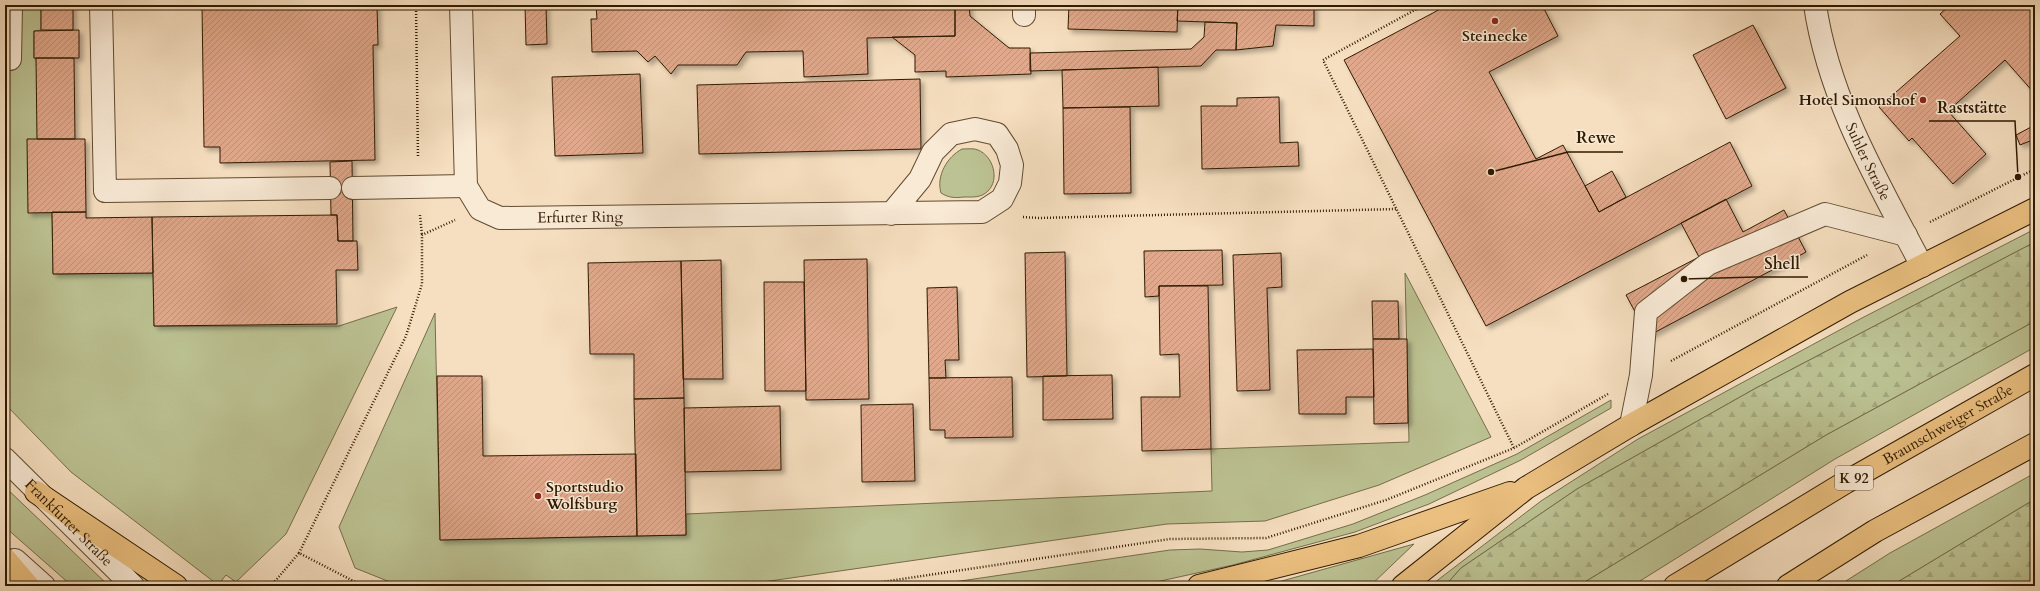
<svg xmlns="http://www.w3.org/2000/svg" width="2040" height="591" font-family="Cardo,serif">
<style>
.grass{fill:#bcc293;stroke:#766e4a}
.forest{fill:url(#forest-firs);stroke:#766e4a}
.building{fill:url(#building-hatch);stroke:#2f1a00;filter:url(#shadow)}
.lines{fill:none;stroke-linecap:round;stroke-linejoin:round}
.minor-casing{stroke:#614b30;stroke-width:24}
.highway-casing{stroke:#2f1a00;stroke-width:24}
.path{stroke:#2f1a00;stroke-width:2.5;stroke-dasharray:1 2;stroke-linecap:butt}
.minor{stroke:#f9ead6;stroke-width:22}
.highway{stroke:#ebc080;stroke-width:22}
.poi-dot{fill:#8f2418;stroke:#f9ead6;stroke-width:1.5}
.labels{text-anchor:middle;dominant-baseline:central;stroke-width:3;stroke-linejoin:round;paint-order:stroke}
.shield{fill:#f9ead6;stroke:#6c5840;stroke-width:1}
.shield-label{font-size:14px;font-weight:bold;fill:#2f1a00}
.poi-label{font-size:15px;font-weight:bold;fill:#2f1a00;stroke:#f9ead6}
.street-label{font-size:15px;fill:#2f1a00;stroke:#f9ead6}
.leader{fill:none;stroke:#2f1a00;stroke-width:1.5}
.callout-dot{fill:#2f1a00;stroke:#f9ead6;stroke-width:1.5}
.callout-label{font-size:16px;text-anchor:middle;font-weight:bold;fill:#2f1a00;stroke:#f9ead6;stroke-width:3;stroke-linejoin:round;paint-order:stroke}
</style>
<defs>
<pattern id="forest-firs" width="22" height="20" patternUnits="userSpaceOnUse"><rect width="22" height="20" fill="#bcc293"/><path d="M5 1l3.5 6h-7zM16 11l3.5 6h-7z" fill="#a2a67d"/></pattern>
<pattern id="building-hatch" width="6" height="6" patternUnits="userSpaceOnUse"><rect width="6" height="6" fill="#e1a88b"/><path d="M-1 1l2-2M0 6l6-6M5 7l2-2" fill="none" stroke="#c19076"/></pattern>
<filter id="shadow"><feDropShadow dx="3.5" dy="3.5" stdDeviation="2" flood-color="#0004"/></filter>
</defs>
<rect width="100%" height="100%" fill="#f6dfc0"/>
<filter id="stains"><feTurbulence type="fractalNoise" baseFrequency=".005" numOctaves="4"/><feColorMatrix values="0 0 0 0 .2 0 0 0 0 .09 0 0 0 0 .02 0 0 0 .5 -.17"/></filter>
<radialGradient id="worn" r=".72"><stop offset=".6" stop-color="#630" stop-opacity="0"/><stop offset="1" stop-color="#630" stop-opacity=".3"/></radialGradient>
<!-- grass -->
<path class="grass" d="M5,5H41V30L34,31V58H36L52,212L53,274L153,273L154,326H339L397,307L286,534L236,582L226,575L218,585L71,472L5,404Z
M962,149C967,149 974,148 978,150C993,156 1000,179 988,191C981,198 973,197 964,197C955,198 949,198 941,193C936,176 947,157 962,149Z
M2035,229V242L1756,388L1577,489L1461,568L1445,586H1430L1541,501L1638,439L1860,319Z
M1405,273L1491,437L1379,485L1265,521L1167,524L735,586H400L355,568L339,527L435,313L440,540L686,535V514L1212,491L1211,449L1409,442Z
M2035,321V347L1835,459L1632,586H1578L1826,435Z
M1611,400V408L1521,460L1429,504L1355,532L1233,565L1138,586H927L1170,550L1200,549L1242,552L1268,550L1353,524L1425,495L1517,454Z
M2035,473V499L1891,586H1838L1890,553Z
M5,487L109,586H72L5,527Z
M1414,544L1370,586H1264Z"/>
<!-- forest -->
<path class="forest" d="M2035,242V321L1826,435L1578,586H1445L1461,568L1577,489L1756,388Z
M2035,499V586H1891Z"/>
<!-- building -->
<path class="building" d="M41,5H73V30H41Z
M202,5H377L378,45H373L375,160L220,163V147H204Z
M525,5H546L547,44L526,45Z
M596,5H955V36L867,38L868,74L804,77L803,51L746,52L737,65H678L671,74L655,56L648,62L637,51L592,52L591,19H597Z
M955,5H969L970,16L1009,48H1030L1031,74L946,77V71L915,72V55L892,37L955,36Z
M1069,5H1178L1177,32L1068,29Z
M1178,5H1314V26L1276,25L1273,46L1236,50L1237,23L1177,21Z
M1448,5H1542L1558,36L1489,72L1536,159L1563,145L1599,212L1730,142L1752,186L1486,326L1344,60Z
M1950,5H2035V94L2005,60L1948,111L1986,154L1953,184L1912,138L1909,141L1879,107L1960,36L1940,14Z
M1205,22L1237,23L1236,50H1216L1201,66L1030,71V53L1191,49L1204,37Z
M1753,25L1786,88L1726,119L1693,55Z
M79,30V58H34V31Z
M36,58H74L75,139H37Z
M1158,67L1159,106L1063,108L1062,70Z
M640,74L643,153L555,156L552,77Z
M920,79L921,149L699,154L697,85Z
M1279,97L1280,143L1298,142L1299,166L1202,169L1201,106H1237V98Z
M1130,107L1131,193L1064,194L1063,108Z
M2033,126L2035,139L2020,145L2016,135Z
M27,139H85L86,212L28,213Z
M352,161L353,241H338L337,215H331L330,162Z
M1612,171L1626,197L1599,212L1585,186Z
M1726,199L1743,232L1784,210L1806,252L1648,336L1626,295L1699,257L1681,223Z
M52,212H86V218L152,217L153,273L53,274Z
M337,215L338,241H357L358,270H336L337,324L154,326L152,217Z
M1222,250L1223,285L1159,286V296L1145,297L1144,251Z
M1065,252L1067,376L1027,377L1025,253Z
M1281,253L1282,287L1267,288L1270,390L1237,391L1233,255Z
M867,259L869,399L806,400L804,260Z
M721,260L723,379H683L681,261Z
M681,261L684,398L634,399V354H590L588,263Z
M764,282H804L806,391H765Z
M1159,286H1208L1211,449L1142,451L1141,397H1180L1179,354L1160,355Z
M957,287L959,360H945L946,378H929L927,288Z
M1372,301H1398L1399,339H1373Z
M1373,339H1407L1408,423L1374,424Z
M1373,349L1374,397H1346V414H1299L1297,350Z
M1112,375L1113,419L1043,420V376Z
M437,376H482L483,456L636,454L637,536L440,540Z
M1012,377L1013,437L945,438V430H930L929,378Z
M684,398L686,535L637,536L634,399Z
M913,404L915,481L862,482L861,405Z
M780,406L781,470L685,472L684,408Z"/>
<g class="lines">
<!-- minor casing -->
<g class="minor-casing">
<g id="minor">
<path d="M101,5L105,191L330,188"/>
<path id="s1" d="M461,5L466,186L480,209L500,218L982,212L1002,199L1010,183L1012,165L1007,149L997,134L975,129L951,134L933,152L920,179L891,214"/>
<path d="M1024,5V15"/>
<path id="s2" d="M1815,5C1829,100 1878,182 1922,266"/>
<path d="M10,59L11,5"/>
<path d="M353,188L466,186"/>
<path d="M1631,425L1641,375L1646,312L1708,264L1825,214L1906,235"/>
<path id="s3" d="M5,459L133,586"/>
<path d="M15,560L44,586"/>
</g>
</g>
<!-- highway casing -->
<g class="highway-casing">
<g id="highway">
<path d="M36,492L176,586"/>
<path d="M5,559L28,586"/>
<path d="M1199,586L1359,546L1510,493"/>
<path d="M1403,586L1526,488L1631,425L1850,302L2035,209"/>
<path id="s4" d="M1675,586L1846,482L2035,375"/>
<path d="M1788,586L1875,531L2035,444"/>
</g>
</g>
<!-- path -->
<path class="path" d="M416,5L418,158
M1424,5L1323,60L1514,448
M420,215L422,235
M1023,217L1039,218L1396,209
M1930,222L2035,169
M1671,361L1867,255
M299,553L406,336L422,284V235L455,220
M271,586L299,553L363,586
M855,586L1170,539L1266,538L1386,500L1514,448L1608,394"/>
<!-- minor -->
<use href="#minor" class="minor"/>
<!-- highway -->
<use href="#highway" class="highway"/>
</g>
<!-- markers -->
<g class="poi-dot">
<circle cx="1495" cy="21" r="4"/>
<circle cx="1923" cy="100" r="4"/>
<circle cx="538" cy="496" r="4"/>
</g>
<g class="labels">
<!-- shield labels -->
<rect class="shield" x="1835" y="466" width="38" height="24" rx="3"/>
<g class="shield-label">
<text x="1854" y="478">K 92</text>
</g>
<!-- poi labels -->
<g class="poi-label">
<text x="1495" y="36">Steinecke</text>
<text x="1915" y="100" text-anchor="end">Hotel Simonshof</text>
<text x="546" y="487" text-anchor="start">Sportstudio<tspan x="546" dy="17">Wolfsburg</tspan></text>
</g>
<!-- street labels -->
<g class="street-label">
<text stroke="none"><textPath href="#s2" startOffset="166">Suhler Straße</textPath></text>
<text stroke="none"><textPath href="#s1" startOffset="310">Erfurter Ring</textPath></text>
<text stroke="none"><textPath href="#s4" startOffset="317">Braunschweiger Straße</textPath></text>
<text stroke="none"><textPath href="#s3" startOffset="90">Frankfurter Straße</textPath></text>
</g>
</g>
<!-- callouts -->
<path class="leader" d="M2018 177L2015 121H1929M1491 172L1568 152H1623M1684 279L1756 277H1808"/>
<g class="callout-dot">
<circle cx="2018" cy="177" r="4"/>
<circle cx="1491" cy="172" r="4"/>
<circle cx="1684" cy="279" r="4"/>
</g>
<g class="callout-label">
<text x="1972" y="113">Raststätte</text>
<text x="1596" y="143">Rewe</text>
<text x="1782" y="269">Shell</text>
</g>
<!-- margin -->
<rect width="2040" height="591" fill="none" stroke="#f6dfc0" stroke-width="20"/>
<rect x="6" y="6" width="2028" height="579" fill="none" stroke="#2f1a00" stroke-width="2"/>
<rect x="10" y="10" width="2020" height="571" fill="none" stroke="#2f1a00"/>
<rect width="100%" height="100%" filter="url(#stains)"/>
<rect width="100%" height="100%" fill="url(#worn)"/>
</svg>
